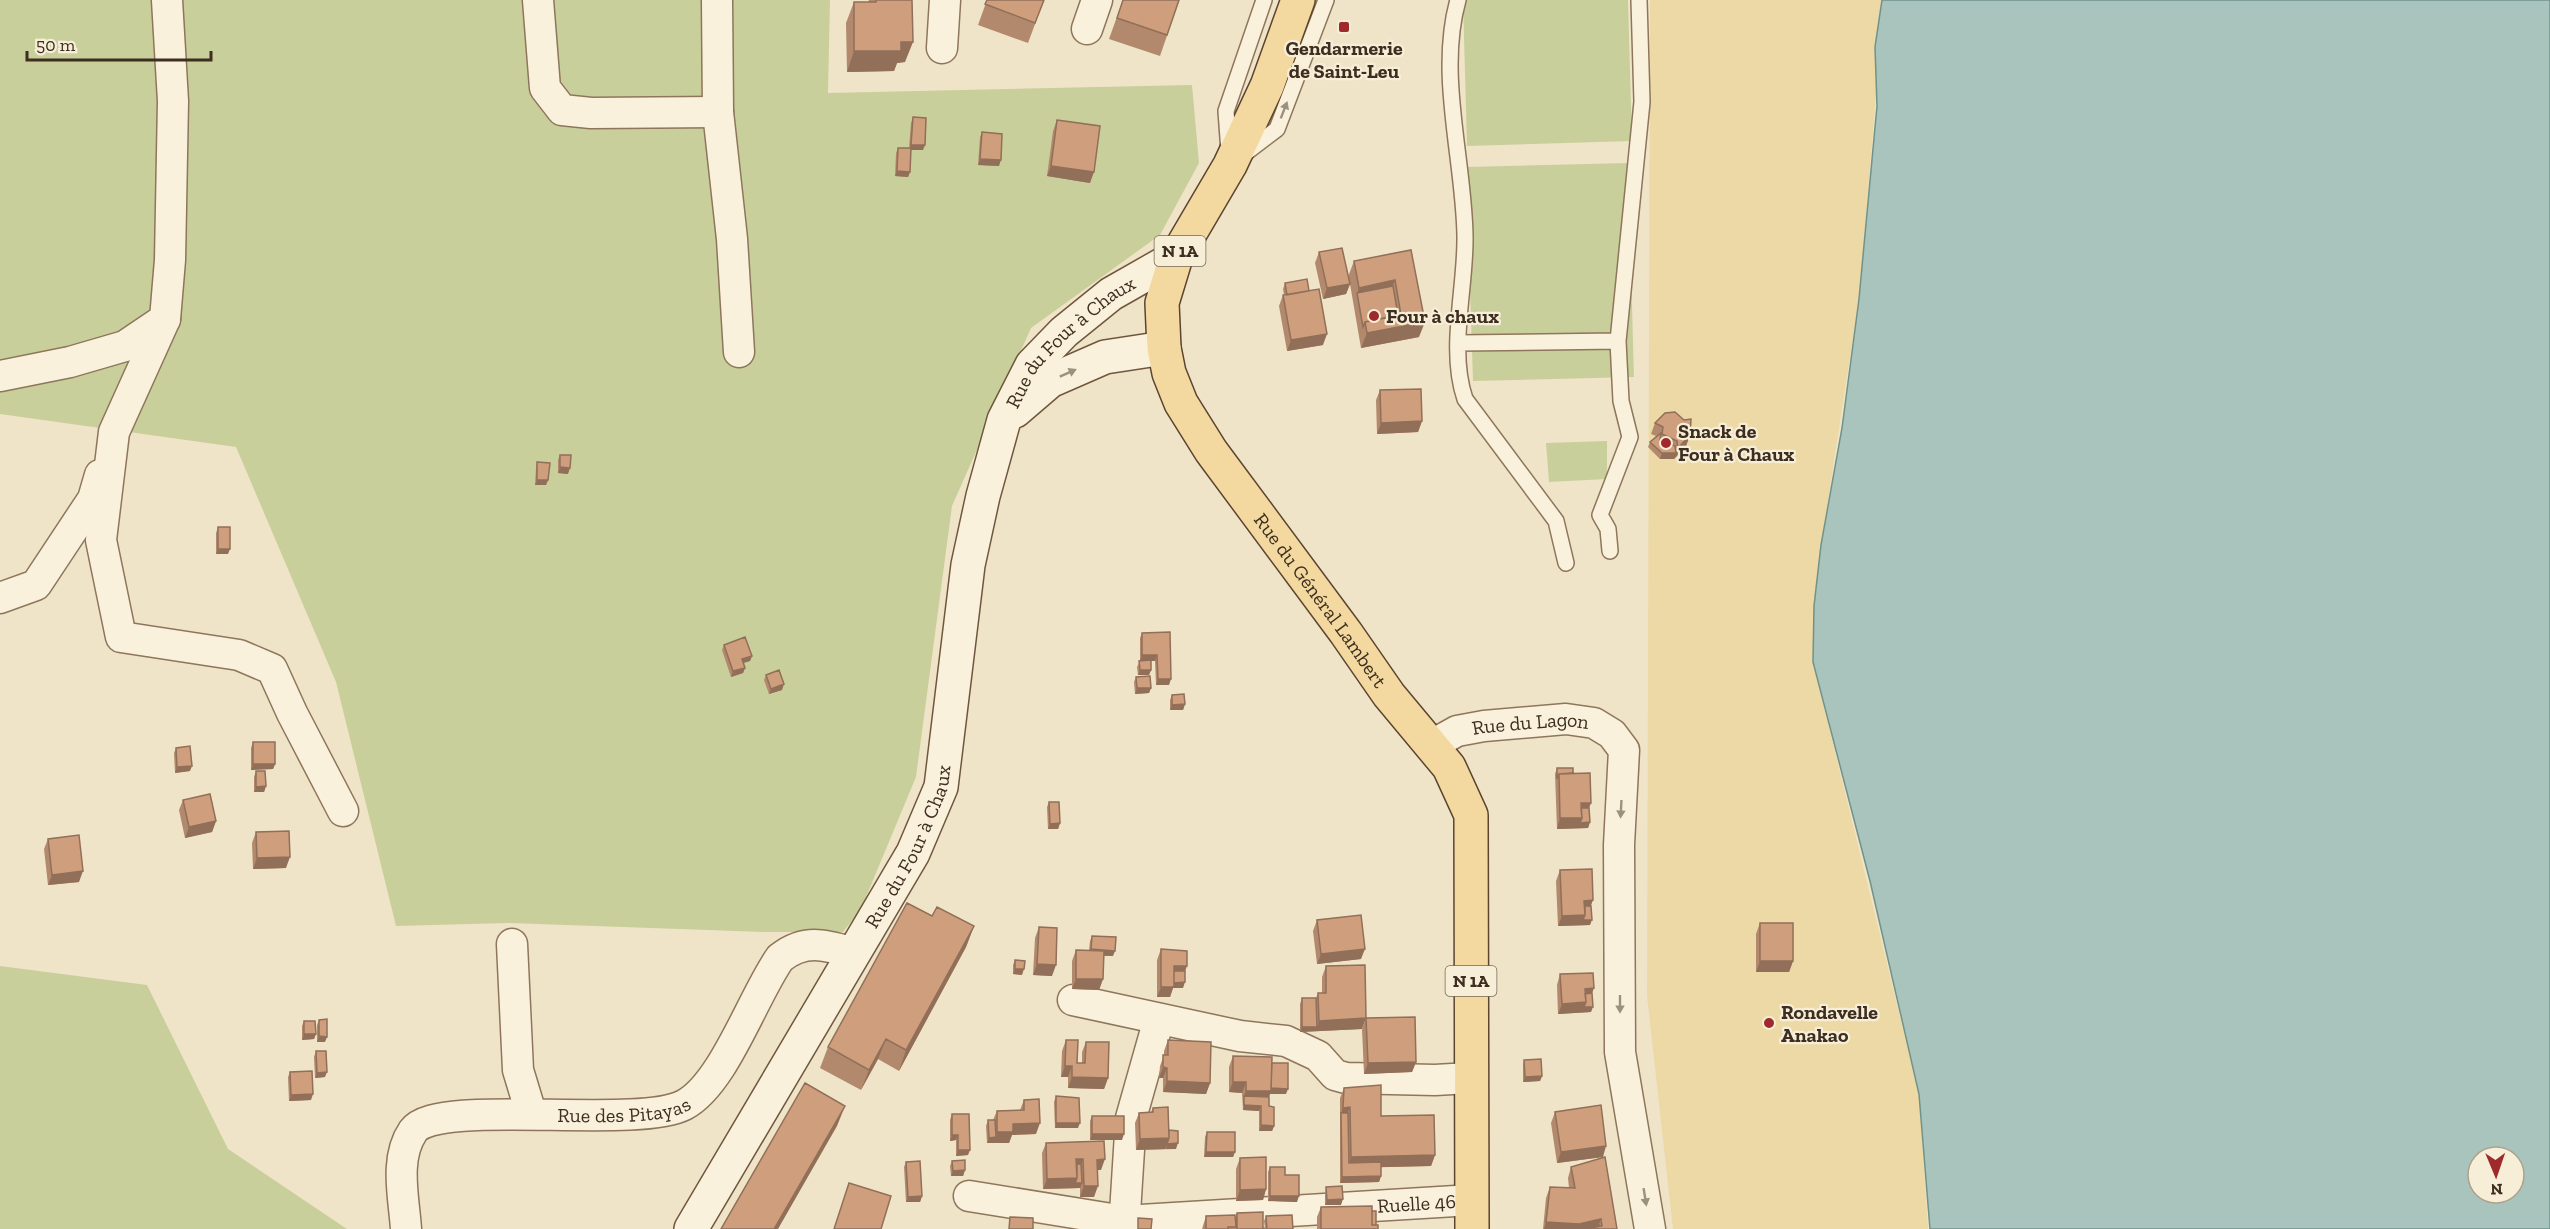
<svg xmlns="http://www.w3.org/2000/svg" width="2550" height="1229" font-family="'Zilla Slab',serif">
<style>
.green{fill:#c9cf9b}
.sand{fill:#ecd9a5}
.water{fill:#a9c4bc;stroke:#6f938a;stroke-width:1.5;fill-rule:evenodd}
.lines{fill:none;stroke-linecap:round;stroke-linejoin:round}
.service-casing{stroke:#8d765c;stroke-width:18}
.minor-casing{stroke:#8d765c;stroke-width:33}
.secondary-casing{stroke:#6f573f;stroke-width:36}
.primary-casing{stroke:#5b4430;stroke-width:36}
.service{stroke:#faf1dc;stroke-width:15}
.minor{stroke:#faf1dc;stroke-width:30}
.secondary{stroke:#faf1dc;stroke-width:33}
.primary{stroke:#f3d9a0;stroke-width:33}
.wall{fill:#b2896c}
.shaded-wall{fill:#916f58}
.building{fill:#cf9f7d;stroke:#916f58;stroke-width:1.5}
.oneway{fill:#9c907e}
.poi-dot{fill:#9e2a2b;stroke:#f7eed8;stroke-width:2}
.labels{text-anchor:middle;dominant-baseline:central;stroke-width:4.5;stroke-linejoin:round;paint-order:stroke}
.shield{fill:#f7eed8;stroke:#756857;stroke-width:1.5}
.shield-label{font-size:18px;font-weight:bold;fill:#3d2e20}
.poi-label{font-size:20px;font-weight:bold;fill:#3d2e20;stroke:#f7eed8;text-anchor:start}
.street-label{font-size:20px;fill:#3d2e20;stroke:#f7eed8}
</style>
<rect width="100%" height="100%" fill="#f0e4c8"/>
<!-- green -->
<path class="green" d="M0,0H830L828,93L1192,85L1199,163L1160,235L1031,328L952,506L916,777L861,909L843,932H764L509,923L396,926L336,682L236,447L0,414Z
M1463,0H1628L1632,141L1467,146Z
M1628,163L1634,377L1473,381L1466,167Z
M1607,441V479L1549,482L1546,443Z
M0,966L147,985L228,1149L347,1229H0Z"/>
<!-- sand -->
<path class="sand" d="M1650,0H1884L1859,299L1821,545L1814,606L1813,662L1919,1094L1928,1229H1673L1647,996Z"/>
<!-- water -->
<path class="water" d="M1882,0H2550V1229H1930L1919,1094L1870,881L1813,662L1814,606L1821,545L1842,428L1859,299L1877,106L1875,47ZM2478,1157H2514V1193H2478Z"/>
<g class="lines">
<!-- service casing -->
<g class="service-casing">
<path id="service" d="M1458,0C1437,74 1464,160 1465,236C1466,287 1448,350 1465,399L1556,521L1566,563
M1229,152L1226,111L1264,0
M1244,154L1277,129L1326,0
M1458,343L1618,341
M1610,551L1608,529L1600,515L1630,437L1621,401L1618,341L1642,102L1639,0"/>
</g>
<!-- minor casing -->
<g class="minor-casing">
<g id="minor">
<path d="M538,0L545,88L562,110L591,113L718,112"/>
<path d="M717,0L718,112L732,239L739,352"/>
<path d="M1087,29L1097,0"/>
<path d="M942,48L945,0"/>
<path d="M165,319L114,432L101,540L121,637L239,655L272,669L292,713L343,811"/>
<path d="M0,376L70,362L125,346L165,319L170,260L173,101L167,0"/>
<path d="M0,598L36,585L93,499L100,475"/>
<path id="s1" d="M1430,746L1457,731L1484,726L1566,719L1594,723L1612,734L1624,750L1619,845L1620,1052L1650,1229"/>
<path d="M512,944L518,1070L531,1113"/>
<path d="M1073,1000L1240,1036L1286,1041L1318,1056L1335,1075L1346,1078L1435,1080L1470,1078"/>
<path id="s2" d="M969,1196L1124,1221L1472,1200"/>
<path id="s3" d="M406,1229C404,1198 394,1159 413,1131C436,1097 635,1130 684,1105C724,1084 753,996 780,958C805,938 826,945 854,953"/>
<path d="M1124,1229L1131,1118L1159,1019"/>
</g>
</g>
<!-- secondary casing -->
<g class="secondary-casing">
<g id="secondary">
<path d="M1015,411L1050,381L1105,357L1164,348"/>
<path id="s4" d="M691,1229L913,853L941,787L968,565L983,496L1004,420L1032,365L1064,332L1111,294L1176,257"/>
</g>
</g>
<!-- primary casing -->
<g class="primary-casing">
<g id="primary">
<path id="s5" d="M1298,0L1267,86L1230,165L1176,257L1162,303L1164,348L1169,373L1181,403L1211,451L1346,633L1389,695L1449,767L1471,815L1472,1229"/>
</g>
</g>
<!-- service -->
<use href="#service" class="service"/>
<!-- minor -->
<use href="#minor" class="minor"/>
<!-- secondary -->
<use href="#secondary" class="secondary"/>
<!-- primary -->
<use href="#primary" class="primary"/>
</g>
<!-- wall -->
<path class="wall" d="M869,0H912L905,62L897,63L894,71L847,72L846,23L854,2H868Z
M987,0H1044L1028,43L978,25Z
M1123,0H1180L1179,1L1160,56L1109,39Z
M913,117L923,150H911L910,172L908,177L895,176L896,153L898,148H909L911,123Z
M1057,120L1090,183L1047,176L1053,131Z
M982,132L999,166L978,165L980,137Z
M1411,250L1419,337L1361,348L1350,284L1346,294L1323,299L1315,263L1319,252L1348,277L1354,261Z
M1285,283L1309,291L1323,345L1287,351L1279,306L1283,295H1284L1283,289Z
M1380,390L1422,421L1418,432L1377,434L1376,400Z
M1655,423L1690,435L1686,446L1674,459H1660L1648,447L1650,442L1656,436L1651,434Z
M560,455L568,474L558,473V460Z
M537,462L548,480L546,485H535L536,468Z
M218,527L228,554H216V533Z
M1170,632L1169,685H1156L1155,661H1151V670L1149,675H1138L1137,667L1140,661V638L1142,633Z
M724,645L752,656L750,661L743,663L745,668L743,673L731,677L722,650Z
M766,675L782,690L769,694L764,680Z
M1136,677L1151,688L1149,693L1135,694L1134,682Z
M1172,695L1185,704L1183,710H1170V700Z
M253,742L275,764L273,769L251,770V748Z
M176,748L190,771L175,773L174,753Z
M1557,768L1573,773L1589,808L1590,822L1588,828L1557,829L1555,774Z
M256,771L266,786L264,792H254V777Z
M183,800L216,821L212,832L185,838L179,810Z
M1049,802L1060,823L1058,829H1048L1047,807Z
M256,832L286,868L253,869L252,843Z
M48,839L79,882L48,885L44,849Z
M1560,870L1591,906L1590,925L1558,926L1556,881Z
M932,916L974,926L966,947L899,1071L878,1059L861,1090L820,1068L828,1047Z
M1317,920L1361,959L1317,964L1313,931Z
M1760,923L1793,961L1789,972H1756V934Z
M1039,927L1052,976L1033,975L1035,938Z
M1092,936L1113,956H1104L1103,979L1099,990L1072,989V961L1076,950L1089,951L1090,941Z
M1161,949L1185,971L1183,988H1173L1170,997H1157V960Z
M1015,960L1022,975L1013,974V965Z
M1326,966L1362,1029L1300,1032V1004L1302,998H1316L1318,993H1322V977Z
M1560,974L1592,993L1591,1012L1558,1014L1557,985Z
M1366,1018L1416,1062L1412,1072L1364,1074L1362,1029Z
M319,1020L325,1042H317V1025Z
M304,1021L316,1034L314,1039L302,1040V1026Z
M1066,1040L1077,1063H1082V1052L1086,1042L1108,1078L1104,1089L1068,1088V1077H1061L1062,1051Z
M1168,1040L1210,1083L1206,1094L1163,1092V1078H1159L1160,1066L1164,1055V1051Z
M316,1051L325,1077L315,1078L314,1057Z
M1233,1056L1272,1063L1286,1094H1270L1269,1097V1106L1274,1126L1272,1131H1259V1111L1243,1110L1242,1093L1229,1092V1067Z
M1524,1060L1542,1076L1540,1081L1523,1082V1065Z
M290,1072L311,1100L289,1101L288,1077Z
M1344,1088L1435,1155L1431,1166L1381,1167V1176L1379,1182L1340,1183V1098Z
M1056,1096L1078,1128H1055L1054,1102Z
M1024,1100L1036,1134L1012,1135L1009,1143H987L986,1126L988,1120H993L997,1111L1020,1110Z
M1153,1108L1169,1130L1176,1149L1136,1150L1135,1123L1139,1113L1151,1112Z
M1555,1112L1603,1157L1557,1163L1551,1123Z
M952,1114L968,1155L956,1156V1140L950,1141V1120Z
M1092,1116L1122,1140H1090V1121Z
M1207,1132L1235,1152L1233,1157H1204L1205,1137Z
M1104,1141L1101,1170H1097L1094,1197H1080V1188L1043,1189L1042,1153L1046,1143Z
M1240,1158L1266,1189L1263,1200L1236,1201V1169Z
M952,1161L965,1170L963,1176H951L950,1166Z
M906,1162L922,1196L920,1202H906L904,1167Z
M1270,1167L1285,1175L1297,1202L1268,1201V1172Z
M1571,1167L1617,1229H1543L1546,1198L1550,1187L1569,1188L1568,1178Z
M1326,1187L1341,1205H1325V1193Z
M1321,1207L1372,1211L1378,1229H1317V1217Z
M1237,1213L1263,1229H1235V1228V1229H1202L1206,1216L1235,1218Z
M1266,1216L1293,1229H1265L1264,1221Z"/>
<!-- shaded-wall -->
<path class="shaded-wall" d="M901,42H913L905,62L897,63L894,71L847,72L854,51Z
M911,145H925L923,150H909Z
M980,159L1001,160L999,166L978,165Z
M1051,166L1094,172L1090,183L1047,176Z
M897,171L910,172L908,177L895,176Z
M1395,280L1389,296L1357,293L1359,288Z
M1350,284L1346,294L1323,299L1327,288Z
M1425,322L1419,337L1361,348L1367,333Z
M1327,334L1323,345L1287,351L1291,340Z
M1422,421L1418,432L1377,434L1381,423Z
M1690,435L1686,446L1674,459L1678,448Z
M1662,453H1676L1674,459H1660Z
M560,467L570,468L568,474L558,473Z
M537,480H548L546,485H535Z
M218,549H230L228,554H216Z
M1142,655H1157L1155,661H1140Z
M752,656L750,661L740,664L742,659Z
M745,668L743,673L731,677L733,671Z
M1140,670H1151L1149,675H1138Z
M1158,679H1171L1169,685H1156Z
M784,684L782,690L769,694L771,689Z
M1137,688H1151L1149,693L1135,694Z
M1185,704L1183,710H1170L1172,705Z
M253,764H275L273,769L251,770Z
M192,766L190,771L175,773L177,767Z
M266,786L264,792H254L256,787Z
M1581,803H1591L1587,814L1579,808Z
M1560,818H1582L1590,822L1588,828L1557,829Z
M216,821L212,832L185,838L189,827Z
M1060,823L1058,829H1048L1050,824Z
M290,857L286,868L253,869L257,858Z
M83,871L79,882L48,885L52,875Z
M1593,900L1589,911H1583L1584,901Z
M1585,915L1592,920L1590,925L1558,926L1562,916Z
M974,926L966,947L899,1071L906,1050Z
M1091,949L1115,951L1113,956L1089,955Z
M1365,949L1361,959L1317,964L1321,954Z
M1760,961H1793L1789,972H1756Z
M1037,964L1056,965L1052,976L1033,975Z
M1174,966H1187L1183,977H1172Z
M1015,969H1024L1022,975L1013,974Z
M1076,979H1103L1099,990L1072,989Z
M1185,982L1183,988H1173L1170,997H1157L1161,987L1172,983Z
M1594,988L1590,999H1583L1585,989Z
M1586,1002L1593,1007L1591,1012L1558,1014L1562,1004Z
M1366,1018L1362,1029L1300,1032L1302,1027H1317L1319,1021Z
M304,1034H316L314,1039L302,1040Z
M319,1036L327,1037L325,1042H317Z
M886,1039L878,1059L861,1090L869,1070Z
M1416,1062L1412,1072L1364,1074L1368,1063Z
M1065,1066H1072L1068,1077H1061Z
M1163,1067L1167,1068L1163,1078H1159Z
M327,1072L325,1077L315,1078L317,1073Z
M1542,1076L1540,1081L1523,1082L1525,1077Z
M1072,1077L1108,1078L1104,1089L1068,1088Z
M1167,1081L1210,1083L1206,1094L1163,1092Z
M1233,1082H1246L1242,1093L1229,1092Z
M1269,1088L1288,1089L1286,1094H1270L1267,1102L1244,1096L1246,1091Z
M313,1094L311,1100L289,1101L291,1095Z
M1244,1105L1261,1106L1259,1111L1243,1110Z
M845,1106L837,1126L778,1229H774Z
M1350,1107L1346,1118L1341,1113L1343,1108Z
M1040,1123L1036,1134L1012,1135L1009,1143H987L989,1138L996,1137L997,1132L1013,1124Z
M1056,1123H1080L1078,1128H1055Z
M1261,1125L1274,1126L1272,1131H1259Z
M1092,1134H1124L1122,1140H1090Z
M952,1135H958L956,1140L950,1141Z
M1169,1138L1165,1149L1136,1150L1140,1139Z
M1178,1143L1176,1149H1166L1167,1144Z
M1606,1146L1603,1157L1557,1163L1561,1152Z
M958,1150H970L968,1155L956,1156Z
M1206,1152H1235L1233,1157H1204Z
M1435,1155L1431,1166L1347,1168L1351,1157Z
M1076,1159H1083L1079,1170H1075Z
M1105,1159L1101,1170H1093L1097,1160Z
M965,1170L963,1176H951L953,1171Z
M1381,1176L1379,1182L1340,1183L1342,1177Z
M1077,1178L1082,1183L1080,1188L1043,1189L1047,1179Z
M1084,1186H1098L1094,1197H1080Z
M1266,1189L1263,1200L1236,1201L1240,1190Z
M922,1196L920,1202H906L908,1197Z
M1270,1196H1299L1297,1202L1268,1201Z
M1343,1199L1341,1205H1325L1327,1200Z
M1601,1219L1597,1229H1544L1546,1222Z"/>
<!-- building -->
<path class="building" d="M876,0H912L913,42H901V51H854V2H876Z
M987,0H1044L1035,23L985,4Z
M1123,0H1179L1167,35L1117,18Z
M913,117L926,118L925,145H911Z
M1057,120L1100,126L1094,172L1051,166Z
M982,132L1002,134L1001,160L980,159Z
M898,148H911L910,172L897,171Z
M1342,248L1350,284L1327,288L1319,252Z
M1411,250L1425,322L1367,333L1365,322L1401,315L1395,280L1359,288L1354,261Z
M1307,279L1309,291L1287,295L1285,283Z
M1393,286L1398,315L1365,322L1363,327L1357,293Z
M1319,289L1327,334L1291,340L1283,295Z
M1421,389L1422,421L1381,423L1380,390Z
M1675,412L1684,420L1691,419L1690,435L1678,448L1677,441L1662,434L1663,427L1655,423L1665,413Z
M1661,433L1660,440L1675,446L1676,453H1662L1650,442Z
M560,455H571L570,468L560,467Z
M537,462L550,463L548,480H537Z
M218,527H230V549H218Z
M1170,632L1171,679H1158L1157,655H1142V633Z
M745,637L752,656L742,659L745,668L733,671L724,645Z
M1151,660V670H1140L1139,661Z
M779,670L784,684L771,689L766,675Z
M1150,676L1151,688H1137L1136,677Z
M1184,694L1185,704L1172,705V695Z
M253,742H275V764H253Z
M190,746L192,766L177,767L176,748Z
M1557,768H1573V773L1559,774L1557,779Z
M256,771H265L266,786L256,787Z
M1590,773L1591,803H1581L1582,818H1560L1559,774Z
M210,794L216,821L189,827L183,800Z
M1049,802H1059L1060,823L1050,824Z
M1581,808H1589L1590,822L1580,823L1582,818Z
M289,831L290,857L257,858L256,832Z
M79,835L83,871L52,875L48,839Z
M1592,869L1593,900L1584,901L1585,915L1562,916L1560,870Z
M907,903L932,916L937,907L974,926L906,1050L886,1039L869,1070L828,1047Z
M1585,906H1591L1592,920H1583L1585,915Z
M1361,915L1365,949L1321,954L1317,920Z
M1760,923H1793V961H1760Z
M1039,927L1057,928L1056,965L1037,964Z
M1092,936L1116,937L1115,951L1091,949Z
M1161,949L1187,951V966H1174V987H1161Z
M1076,950L1104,951L1103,979H1076Z
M1015,960L1025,961L1024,969H1015Z
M1365,965L1366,1018L1319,1021L1318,993H1326V966Z
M1174,971H1185V982L1174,983Z
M1593,973L1594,988L1585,989L1586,1002L1562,1004L1560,974Z
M1592,993L1593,1007H1584L1586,1002L1585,994Z
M1302,998H1316L1317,1027H1302Z
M1415,1017L1416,1062L1368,1063L1366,1018Z
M327,1019V1037L319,1036V1020Z
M304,1021H315L316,1034H304Z
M1066,1040H1078L1077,1063H1085L1086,1042H1109L1108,1078L1072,1077V1066H1065Z
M1168,1040L1211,1042L1210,1083L1167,1081V1068L1163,1067V1055H1168Z
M316,1051H326L327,1072L317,1073Z
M1233,1056L1272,1057L1271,1091H1246V1082H1233Z
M1541,1059L1542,1076L1525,1077L1524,1060Z
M1272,1063H1288V1089L1271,1088Z
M312,1071L313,1094L291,1095L290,1072Z
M805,1083L845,1106L774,1229H721Z
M1381,1085V1116L1434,1115L1435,1155L1351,1157L1350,1107L1343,1108L1344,1088Z
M1056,1096L1079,1098L1080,1123H1056Z
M1244,1096L1269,1097V1106L1274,1107V1126L1261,1125V1106L1244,1105Z
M1039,1099L1040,1123L1013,1124V1132H997V1111L1024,1110V1100Z
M1601,1105L1606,1146L1561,1152L1555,1112Z
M1168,1107L1169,1138L1140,1139L1139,1113L1153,1112V1108Z
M1341,1113H1348L1349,1163L1381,1162V1176L1342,1177Z
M952,1114H969L970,1150H958V1135H952Z
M1092,1116H1124V1134H1092Z
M988,1120H995L996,1137L989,1138Z
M1169,1130L1178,1131V1143L1167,1144L1169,1138Z
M1207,1132H1235V1152H1206Z
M1104,1141L1105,1159L1097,1160L1098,1186H1084L1083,1159H1076L1077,1178L1047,1179L1046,1143Z
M1266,1157V1189L1240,1190V1158Z
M1605,1157L1617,1229H1586L1602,1226L1601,1219L1579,1224L1546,1222L1550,1187L1575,1188L1571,1167Z
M965,1160V1170L953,1171L952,1161Z
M920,1161L922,1196L908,1197L906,1162Z
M1077,1164H1081L1082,1183H1075L1077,1178Z
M1270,1167H1285V1175H1299V1196H1270Z
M849,1183L891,1196L881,1229H834Z
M1342,1186L1343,1199L1327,1200L1326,1187Z
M1372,1206V1225H1378V1229H1321V1207Z
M1372,1211H1376V1225H1372Z
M1263,1212V1229H1237V1213Z
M1235,1215L1236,1227H1228V1229H1206V1216Z
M1292,1215L1293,1229H1267L1266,1216Z
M1010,1217L1033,1218V1229H1009Z
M1138,1218L1152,1219L1151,1229H1138Z
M1599,1225V1226L1586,1229H1580Z"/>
<!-- one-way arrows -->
<defs><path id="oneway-solid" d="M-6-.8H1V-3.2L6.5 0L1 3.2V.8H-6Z" transform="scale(1.5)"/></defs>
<g class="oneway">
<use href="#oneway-solid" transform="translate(1284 110) rotate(-69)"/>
<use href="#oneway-solid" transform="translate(1068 373) rotate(-24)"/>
<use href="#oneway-solid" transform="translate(1621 809) rotate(93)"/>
<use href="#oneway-solid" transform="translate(1620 1004) rotate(90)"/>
<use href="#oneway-solid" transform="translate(1645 1197) rotate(81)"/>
</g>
<!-- markers -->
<g class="poi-dot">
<rect x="1338" y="21" width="12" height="12" rx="3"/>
<circle cx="1374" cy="316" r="6"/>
<circle cx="1666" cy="443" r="6"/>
<circle cx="1769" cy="1023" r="6"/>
</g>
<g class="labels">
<!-- shield labels -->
<g class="shield">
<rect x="1154.5" y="236" width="51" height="30" rx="4.5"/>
<rect x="1445.5" y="966" width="51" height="30" rx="4.5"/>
</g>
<g class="shield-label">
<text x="1180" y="251">N 1A</text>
<text x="1471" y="981">N 1A</text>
</g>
<!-- poi labels -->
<g class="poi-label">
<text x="1344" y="48" text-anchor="middle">Gendarmerie<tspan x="1344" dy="23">de Saint-Leu</tspan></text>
<text x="1386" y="316">Four à chaux</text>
<text x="1678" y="431">Snack de<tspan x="1678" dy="23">Four à Chaux</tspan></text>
<text x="1781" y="1012">Rondavelle<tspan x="1781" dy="23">Anakao</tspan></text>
</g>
<!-- street labels -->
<g class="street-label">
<text stroke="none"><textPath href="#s4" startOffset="986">Rue du Four à Chaux</textPath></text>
<text stroke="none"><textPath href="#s5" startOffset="678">Rue du Général Lambert</textPath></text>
<text stroke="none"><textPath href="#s1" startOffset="105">Rue du Lagon</textPath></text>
<text stroke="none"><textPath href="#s4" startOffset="441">Rue du Four à Chaux</textPath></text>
<text stroke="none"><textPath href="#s3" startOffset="315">Rue des Pitayas</textPath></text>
<text stroke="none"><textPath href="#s2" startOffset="450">Ruelle 46</textPath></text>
</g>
</g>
<!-- north arrow -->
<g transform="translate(2496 1175) rotate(178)"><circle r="28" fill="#f7eed8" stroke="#ada18e" stroke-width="1.5"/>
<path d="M0-4.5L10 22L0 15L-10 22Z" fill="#9e2a2b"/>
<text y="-9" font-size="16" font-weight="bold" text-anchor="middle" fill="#3d2e20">N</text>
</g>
<!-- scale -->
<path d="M27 51v9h184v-9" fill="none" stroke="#3d2e20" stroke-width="3"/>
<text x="36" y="51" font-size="18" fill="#3d2e20" stroke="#f7eed8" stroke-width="4.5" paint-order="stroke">50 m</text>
</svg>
